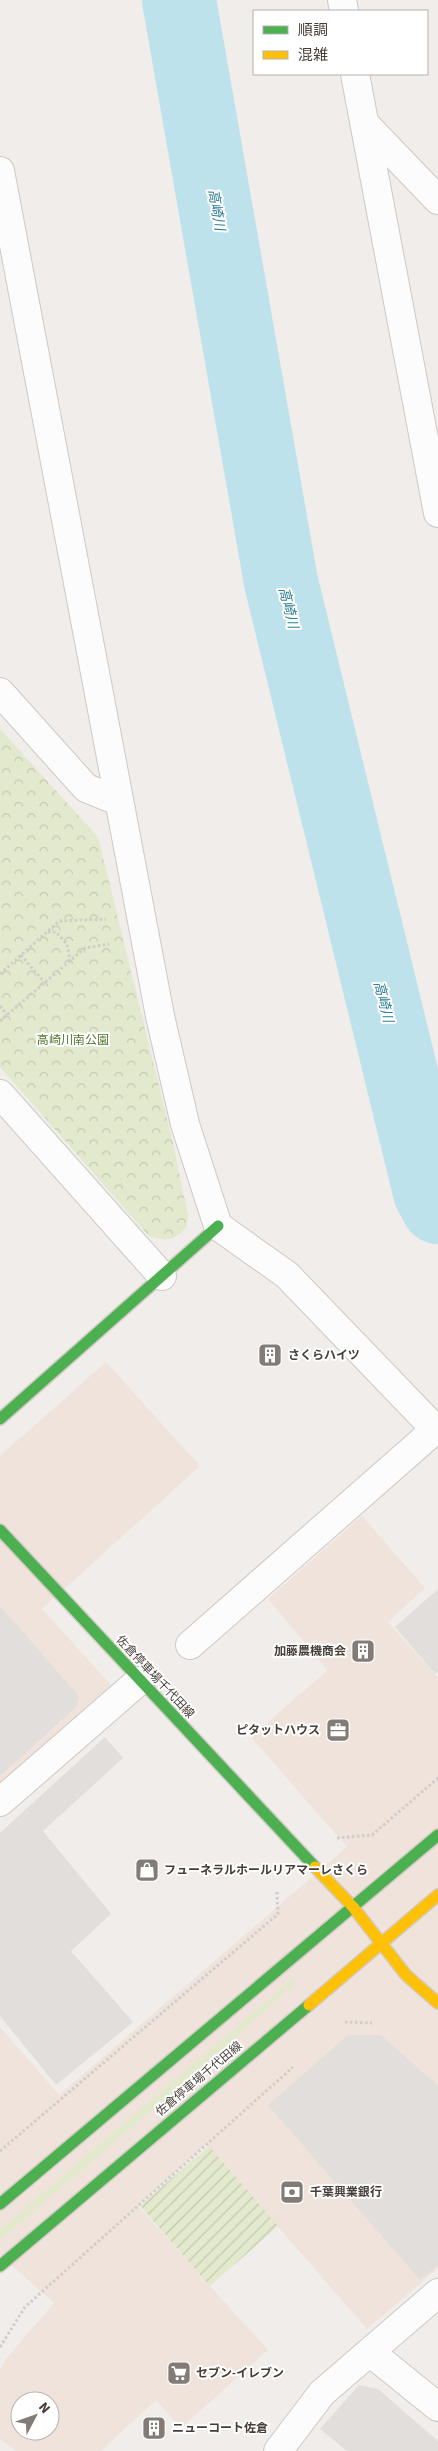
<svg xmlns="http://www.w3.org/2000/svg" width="438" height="2451" font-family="'Source Sans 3','Noto Sans JP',sans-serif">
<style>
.commercial{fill:#efe3dc;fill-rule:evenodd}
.grass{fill:#e3e9cc}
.park{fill:url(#park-crowns)}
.garden{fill:url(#garden-furrows)}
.parking{fill:#e2dedc}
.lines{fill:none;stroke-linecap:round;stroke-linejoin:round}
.river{stroke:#bee2ec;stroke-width:74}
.street-casing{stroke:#cdc9c7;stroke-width:30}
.fast-casing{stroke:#d0cac4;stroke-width:14}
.slow-casing{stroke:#d0cac4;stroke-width:14}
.path{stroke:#d1cdcb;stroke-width:3;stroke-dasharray:2.5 2.5;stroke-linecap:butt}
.street{stroke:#fdfcfc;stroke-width:28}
.fast{stroke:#4caf50;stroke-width:11}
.slow{stroke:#ffc107;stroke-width:11}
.labels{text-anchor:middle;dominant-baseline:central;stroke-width:4;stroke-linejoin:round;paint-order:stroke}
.park-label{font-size:12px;fill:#57742e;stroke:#fff}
.poi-label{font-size:12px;font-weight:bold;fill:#463d37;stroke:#fff;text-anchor:start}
.street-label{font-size:12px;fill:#463d37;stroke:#fff}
.water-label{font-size:14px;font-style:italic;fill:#307f95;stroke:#fff}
</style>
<defs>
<pattern id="park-crowns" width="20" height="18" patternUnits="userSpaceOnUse" patternTransform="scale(1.25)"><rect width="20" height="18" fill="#e3e9cc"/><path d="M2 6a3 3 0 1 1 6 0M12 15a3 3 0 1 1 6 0" fill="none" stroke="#c4c9b0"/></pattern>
<pattern id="garden-furrows" width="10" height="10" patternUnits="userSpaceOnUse" patternTransform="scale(1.25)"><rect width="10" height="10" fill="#e3e9cc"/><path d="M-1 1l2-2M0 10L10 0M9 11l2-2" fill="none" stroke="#c4c9b0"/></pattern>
</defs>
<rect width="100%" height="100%" fill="#f0edeb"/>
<!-- commercial -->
<path class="commercial" d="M106,1362L200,1466L42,1609L118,1693L0,1792V1456Z
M362,1516L425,1588L388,1622L438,1678V2268L367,2329L206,2144L138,2206L268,2350L181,2428L156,2400L101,2451H17L0,2439V2370L5,2360L54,2303L0,2255V2027L59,2095L347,1847L251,1737L328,1670L268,1599ZM20,2401H50V2431H20Z"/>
<!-- grass -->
<path class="grass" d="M292,1979L295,1983L222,2050L0,2240V2230Z"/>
<!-- park -->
<path class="park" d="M0,729L98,837L173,1143L188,1216L187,1227C172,1241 169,1242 149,1236L0,1067Z"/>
<!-- garden -->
<path class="garden" d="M209,2146L278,2226L210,2286L140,2206Z"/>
<!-- parking -->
<path class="parking" d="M438,1589V1671L435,1674L395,1627Z
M0,1606L79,1696L76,1707L0,1776Z
M105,1737L123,1758L43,1831L111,1914L71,1951L133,2022L56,2085L0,2016V1833Z
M348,2035H381L438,2086V2265L420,2280L268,2105Z
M359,2385L378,2389L438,2441V2451H347L320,2429Z"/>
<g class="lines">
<!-- river -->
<path class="river" d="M179,0L281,582L430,1192L438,1207"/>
<!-- street casing -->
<g class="street-casing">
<path id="street" d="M342,0L344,11
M355,74L438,513
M365,124L438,200
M0,171L160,1016L185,1124L218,1226L287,1275L438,1432
M0,692L86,788L118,801
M0,1094L162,1276
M190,1645L436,1429
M0,1802L139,1681
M370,2352L438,2407
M278,2451L322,2393L438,2293"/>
</g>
<!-- fast casing -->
<g class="fast-casing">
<path id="fast" d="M0,1419L218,1226
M0,1530L315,1867
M0,2204L438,1835
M0,2266L309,2005"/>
</g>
<!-- slow casing -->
<g class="slow-casing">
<path id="slow" d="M315,1867L353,1907L406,1975L438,2003
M309,2005L438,1895"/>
</g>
<!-- path -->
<path class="path" d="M48,932H56L67,944L70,960
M21,955L44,982
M0,974L59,921L106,919
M0,1006L7,1015
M0,1021L85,948L109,944
M337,1838L372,1835L438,1778
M345,2022L372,2023
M0,2151L278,1914L277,1892
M0,2347L25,2307L293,2067"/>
<!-- street -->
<use href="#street" class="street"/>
<!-- fast -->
<use href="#fast" class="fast"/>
<!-- slow -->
<use href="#slow" class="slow"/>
</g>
<!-- icons -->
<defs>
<g id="building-square" transform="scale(1.25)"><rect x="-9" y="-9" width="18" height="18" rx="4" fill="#827b76" stroke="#fff"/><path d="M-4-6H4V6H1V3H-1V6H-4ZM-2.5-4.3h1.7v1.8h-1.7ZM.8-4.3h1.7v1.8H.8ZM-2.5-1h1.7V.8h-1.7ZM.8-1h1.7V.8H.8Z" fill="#fff"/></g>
<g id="office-square" transform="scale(1.25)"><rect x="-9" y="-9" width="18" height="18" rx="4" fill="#827b76" stroke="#fff"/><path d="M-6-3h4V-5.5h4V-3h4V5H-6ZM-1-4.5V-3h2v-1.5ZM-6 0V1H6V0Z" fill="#fff"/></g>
<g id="shop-square" transform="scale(1.25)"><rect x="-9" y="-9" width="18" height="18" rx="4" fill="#827b76" stroke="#fff"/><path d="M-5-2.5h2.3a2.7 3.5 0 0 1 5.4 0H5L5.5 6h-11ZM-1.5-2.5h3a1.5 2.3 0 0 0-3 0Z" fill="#fff"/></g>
<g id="bank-square" transform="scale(1.25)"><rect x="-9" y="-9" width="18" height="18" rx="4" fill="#827b76" stroke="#fff"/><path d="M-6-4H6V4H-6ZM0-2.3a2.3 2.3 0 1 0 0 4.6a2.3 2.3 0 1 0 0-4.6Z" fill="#fff"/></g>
<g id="supermarket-square" transform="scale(1.25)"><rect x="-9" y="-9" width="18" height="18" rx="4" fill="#827b76" stroke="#fff"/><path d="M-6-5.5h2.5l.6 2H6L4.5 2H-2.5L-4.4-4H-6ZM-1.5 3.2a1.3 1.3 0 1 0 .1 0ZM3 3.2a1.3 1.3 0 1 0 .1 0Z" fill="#fff"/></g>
</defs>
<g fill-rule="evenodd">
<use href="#building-square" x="270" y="1355"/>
<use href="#building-square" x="363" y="1651"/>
<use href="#office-square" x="338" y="1730"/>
<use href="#shop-square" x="147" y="1870"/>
<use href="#bank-square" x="292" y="2192"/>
<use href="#supermarket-square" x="179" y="2373"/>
<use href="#building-square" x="154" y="2428"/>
</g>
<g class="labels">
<!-- park labels -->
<g class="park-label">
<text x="73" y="1040">高崎川南公園</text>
</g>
<!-- poi labels -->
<g class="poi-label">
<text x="288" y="1355">さくらハイツ</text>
<text x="346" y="1651" text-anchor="end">加藤農機商会</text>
<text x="320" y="1730" text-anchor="end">ピタットハウス</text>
<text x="164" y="1870">フューネラルホールリアマーレさくら</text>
<text x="310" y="2192">千葉興業銀行</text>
<text x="196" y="2373">セブン-イレブン</text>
<text x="172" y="2428">ニューコート佐倉</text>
</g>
<!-- street labels -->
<g class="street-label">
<text transform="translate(155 1677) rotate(47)">佐倉停車場千代田線</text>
<text transform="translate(199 2079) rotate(-40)">佐倉停車場千代田線</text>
</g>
<!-- water labels -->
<g class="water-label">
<text transform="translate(216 210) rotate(80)">高崎川</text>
<text transform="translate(288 608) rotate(76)">高崎川</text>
<text transform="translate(383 1002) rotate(76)">高崎川</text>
</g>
</g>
<!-- legend -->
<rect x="253" y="10" width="175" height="65" fill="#ffffff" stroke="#b5b1af"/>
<rect x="263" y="26" width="25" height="8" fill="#4caf50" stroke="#b5b1af"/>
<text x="298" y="35" font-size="15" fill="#463d37">順調</text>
<rect x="263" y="51" width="25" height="8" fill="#ffc107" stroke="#b5b1af"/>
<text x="298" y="60" font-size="15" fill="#463d37">混雑</text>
<!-- north arrow -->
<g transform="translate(35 2416) rotate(49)"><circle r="24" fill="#ffffff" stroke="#b5b1af"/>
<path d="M0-4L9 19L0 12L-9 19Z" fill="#827b76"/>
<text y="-8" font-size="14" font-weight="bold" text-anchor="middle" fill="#463d37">N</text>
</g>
</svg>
